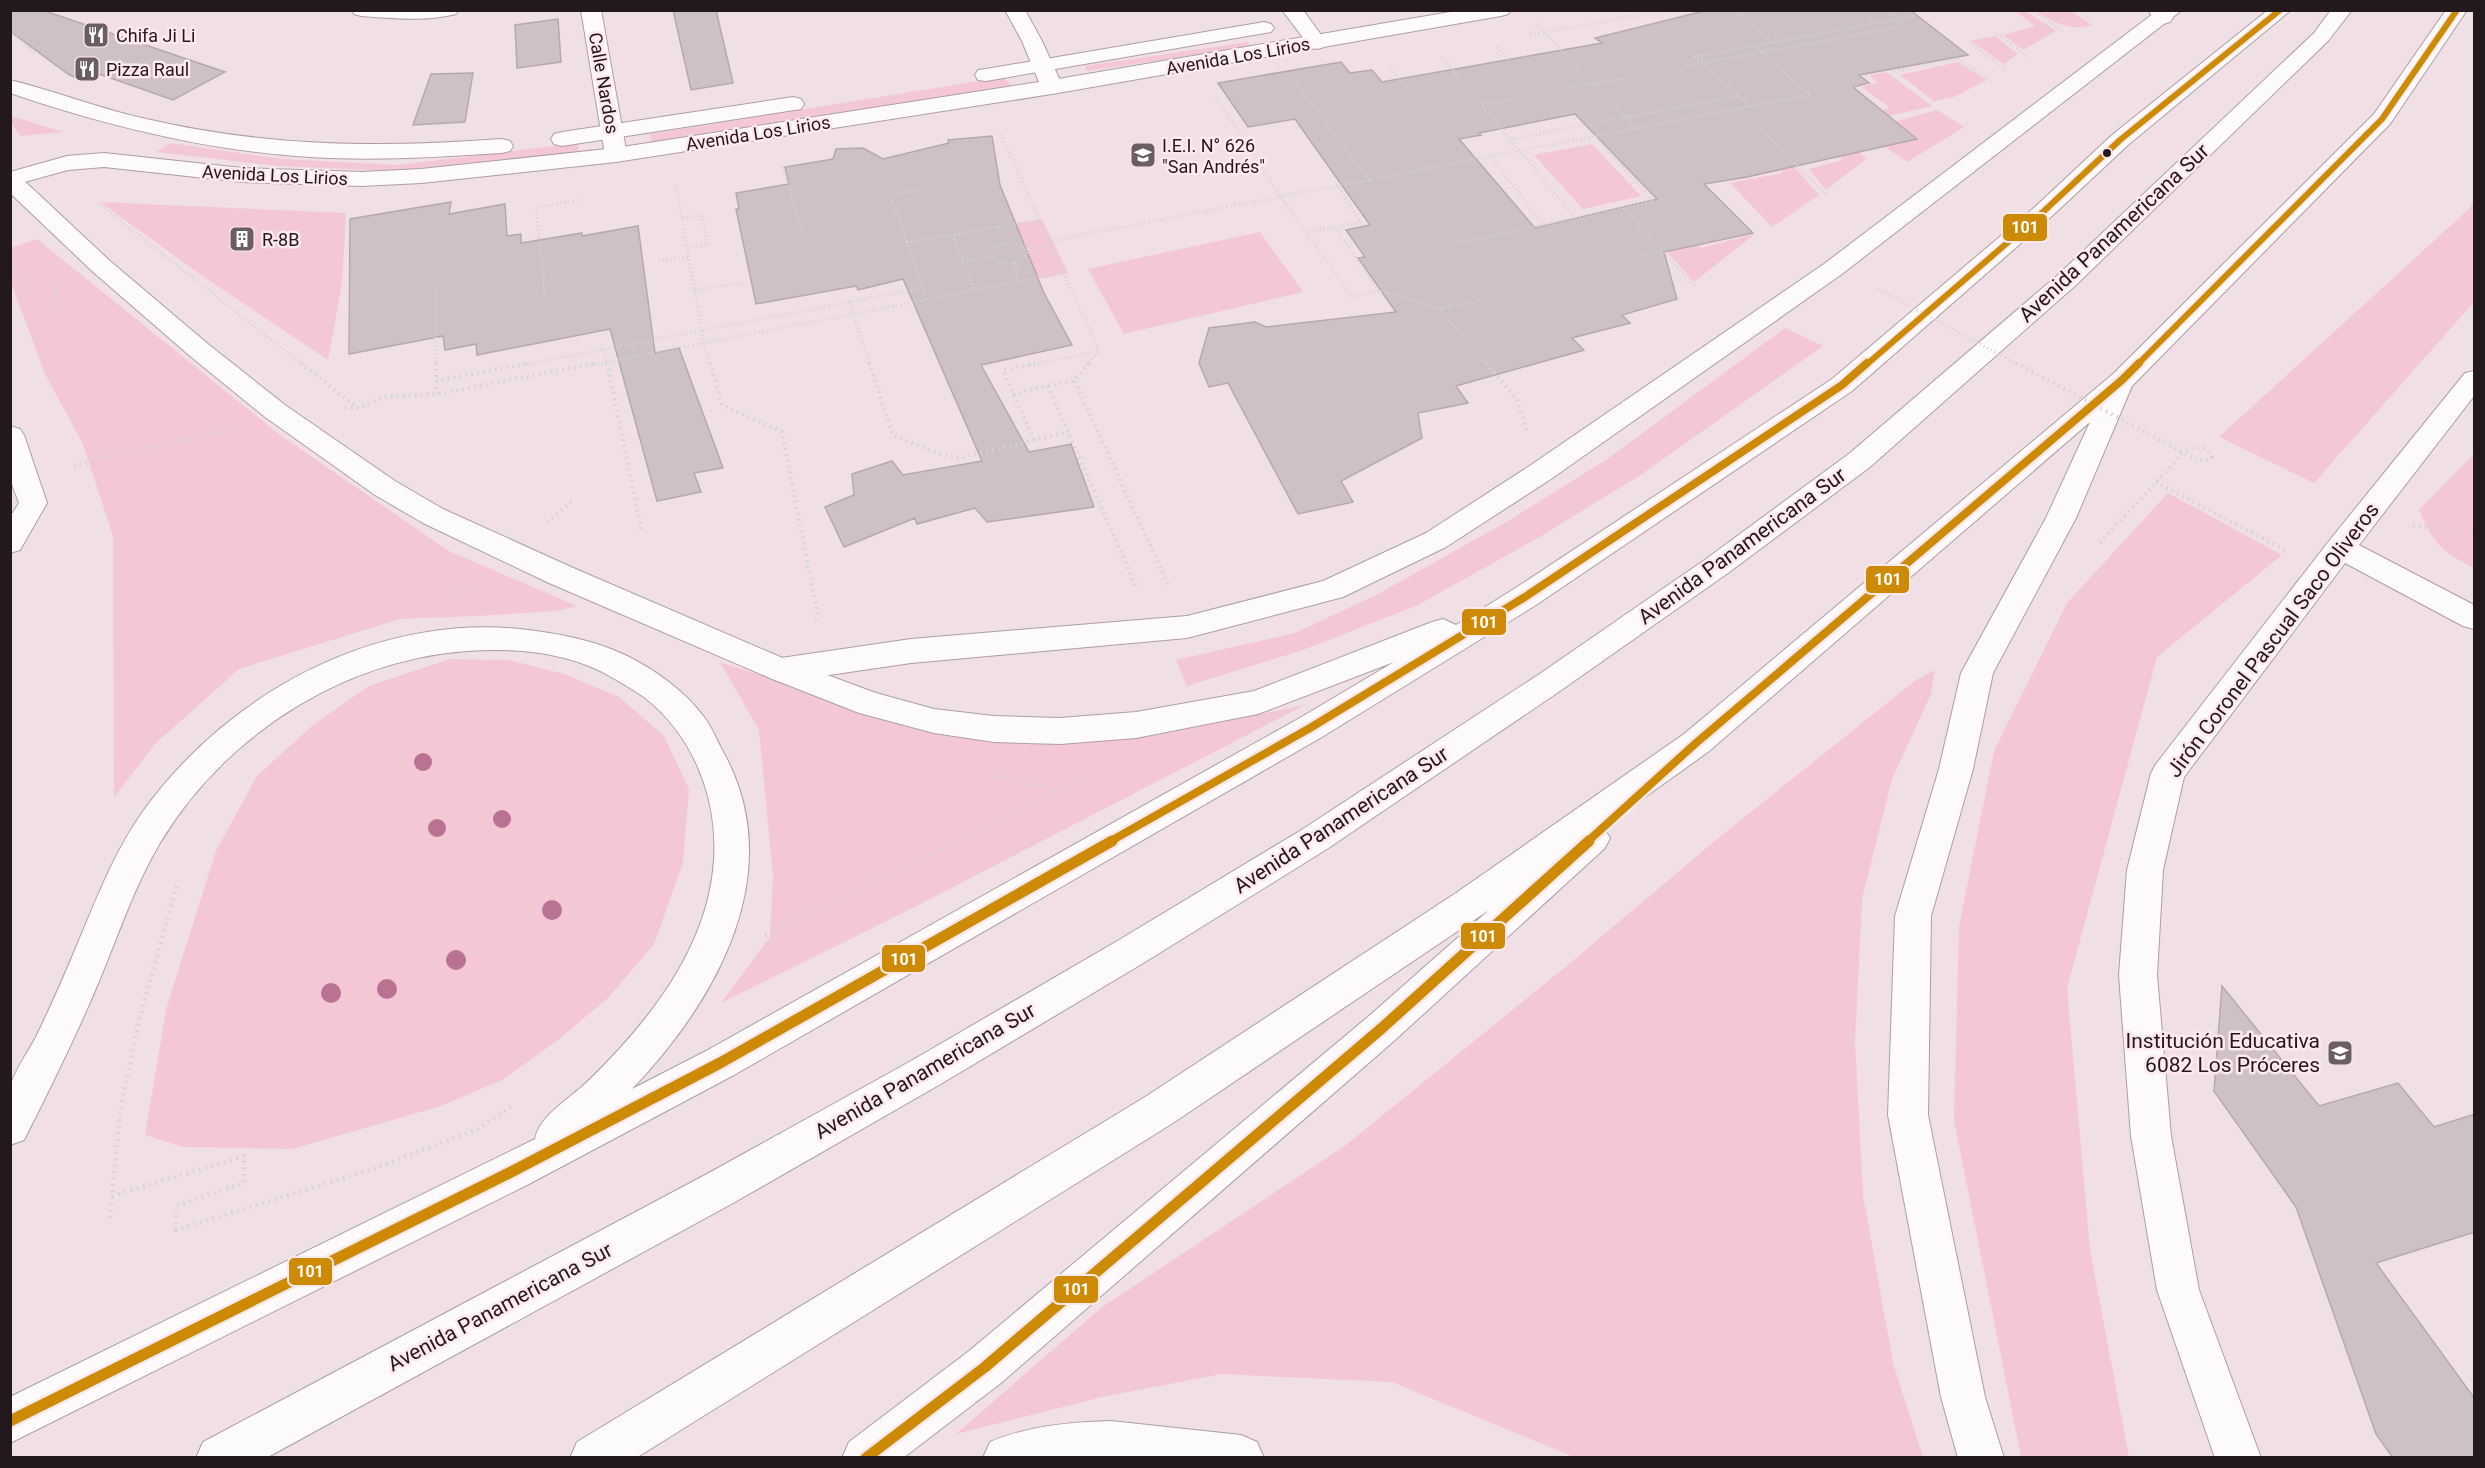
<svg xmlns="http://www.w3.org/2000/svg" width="2485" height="1468" font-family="Roboto,sans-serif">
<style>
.green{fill:#f4c7d5}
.building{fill:#cec1c5;stroke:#b6a9ad;stroke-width:1.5;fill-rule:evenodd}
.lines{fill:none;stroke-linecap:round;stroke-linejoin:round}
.minor-casing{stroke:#ac9fa3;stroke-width:2}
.secondary-casing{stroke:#ac9fa3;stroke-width:2}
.primary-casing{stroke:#ac9fa3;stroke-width:2}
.motorway-casing{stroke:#ac9fa3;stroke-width:2}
.path-far2{stroke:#d7d2d4;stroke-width:3;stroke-dasharray:1 3;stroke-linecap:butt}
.path-far1{stroke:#d7d2d4;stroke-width:4;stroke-dasharray:1.5 4.5;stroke-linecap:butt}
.path{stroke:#d7d2d4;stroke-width:4.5;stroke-dasharray:1.5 5;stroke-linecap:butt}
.minor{fill:#fdfafb;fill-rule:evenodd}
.secondary{fill:#fdfafb;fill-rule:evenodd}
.primary{fill:#fdfafb;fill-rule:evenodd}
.motorway{fill:#fdfafb;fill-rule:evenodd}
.path-bridge-far1{stroke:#d7d2d4;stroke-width:3;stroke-dasharray:1 3;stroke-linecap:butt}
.path-bridge{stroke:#d7d2d4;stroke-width:4;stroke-dasharray:1.5 4.5;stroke-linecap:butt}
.bus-1-far2-casing{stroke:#fce8ed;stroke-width:9}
.bus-1-far1-casing{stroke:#fce8ed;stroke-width:13}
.bus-1-casing{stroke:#fce8ed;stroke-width:16}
.bus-1-far2{stroke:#cd8a05;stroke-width:6}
.bus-1-far1{stroke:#cd8a05;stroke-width:8}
.bus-1{stroke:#cd8a05;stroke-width:11}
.tree{fill:#ba7292}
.bus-dot{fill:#23181b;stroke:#fce8ed;stroke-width:2}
.labels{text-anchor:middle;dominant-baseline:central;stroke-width:5;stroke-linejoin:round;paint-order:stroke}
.far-poi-label{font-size:18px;fill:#23181b;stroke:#fce8ed;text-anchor:start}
.far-street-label{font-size:18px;fill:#23181b;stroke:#fce8ed}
.street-label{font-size:21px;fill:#23181b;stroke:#fce8ed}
.poi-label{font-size:21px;fill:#23181b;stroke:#fce8ed;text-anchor:end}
.line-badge{stroke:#fce8ed;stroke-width:2}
.badge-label{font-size:16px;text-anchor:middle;font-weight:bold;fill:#fff}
</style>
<rect width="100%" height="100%" fill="#f0dfe4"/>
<!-- green -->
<path class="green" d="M2015,11H2026L2056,31L2023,50L2003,35L2035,26Z
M2035,11H2071L2092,25C2073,33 2051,21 2035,11Z
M1995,36L2018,54L2004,64L1971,41Z
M1248,42L1251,47L1087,71L1085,66Z
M1958,62L1986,80L1954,97L1934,101L1900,75Z
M1886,72L1932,106L1880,118L1873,112L1890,108L1862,87L1877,83L1870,75Z
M1004,77L1011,86L652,143L650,134Z
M1937,110L1964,127L1907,162L1884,146L1915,139L1894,122Z
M11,116L63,132L20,136L11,122Z
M170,143L282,159L398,165L578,143V152L391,171L278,166L157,152Z
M1592,144L1641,196L1583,209L1534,155Z
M1854,146L1866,159L1826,190L1809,169L1843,160L1835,151Z
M1790,162L1819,195L1772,227L1730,183L1783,173L1777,165Z
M2474,200V302L2314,483L2219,437L2470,208Z
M100,202L346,213L342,284L328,360L204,277Z
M1042,219L1068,273L972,292L950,235Z
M1260,232L1303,292L1124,334L1088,269Z
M1651,234L1692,240L1701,248L1755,234L1694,282Z
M37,239L280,435L449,551L577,606L556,611L478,616L400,619L239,669L156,743L114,797L113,536L83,444L45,374L11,283V248Z
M1785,328L1823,346L1639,476L1536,539L1418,605L1303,650L1187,686L1176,660L1295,633L1376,595L1503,524L1606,460Z
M2474,454V568C2441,551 2434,544 2419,510Z
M2168,493L2282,555L2157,657L2067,988L2090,1250L2129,1457H2021L1954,1120L1959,927L1994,751L2067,603Z
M450,659L509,660L564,674L619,697L664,736L689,789L683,863L654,944L608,998L558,1040L502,1080L441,1106L292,1149L183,1147L145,1135L167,1006L216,851L257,776L313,725L369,686Z
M720,662L818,694L1053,742L1158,735L1305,705L905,912L721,1003L770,937L773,876L759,730Z
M1935,670L1931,694L1892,779L1862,899L1855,1042L1863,1195L1893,1363L1923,1457H1574L1392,1382L1221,1374L1102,1397L956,1434L1101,1308L1346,1145L1563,969L1722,835L1916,680Z"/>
<!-- building -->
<path class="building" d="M10,10H42L225,72L173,100L99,74L83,81L68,74L10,31Z
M673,10H716L733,83L691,90Z
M1708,10H1910L1968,55L1859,75L1869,83L1853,87L1917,139L1747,177L1704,184L1753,233L1664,252L1677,299L1622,315L1630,323L1572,338L1584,350L1456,386L1468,403L1418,413L1422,438L1341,481L1353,502L1298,514L1228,383L1209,387L1199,363L1209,328L1255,322L1266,327L1396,312L1358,258L1365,257L1346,230L1370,225L1295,119L1248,127L1218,83L1341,62L1350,73L1372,70L1382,82L1602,43L1595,38ZM1575,114L1657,199L1535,228L1459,139L1481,135L1479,133Z
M558,19L561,62L517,68L515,25Z
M473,73L465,122L413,125L431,74Z
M992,136L1000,185L1044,293L1072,345L981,365L1029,452L1071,444L1094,507L987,522L975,508L917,524L915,518L844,547L825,507L854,495L852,474L892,461L903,475L982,461L903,279L858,290L856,286L756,304L736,209H739L736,193L789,184L785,167L833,159L836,149L863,148L883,159L949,143L948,140Z
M451,202L449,214L505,204L507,236L521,234V243L582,233V236L638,226L655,353L679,348L723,468L694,473L701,492L657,501L610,329L477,355L476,344L445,350L443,336L349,354L350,219Z
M2222,986L2319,1106L2398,1083L2434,1127L2475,1114V1232L2376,1263L2475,1399V1458H2393L2376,1434L2296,1207L2214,1091Z"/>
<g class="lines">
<!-- minor casing -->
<g class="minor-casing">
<path id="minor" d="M351,10H459L456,14C425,22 392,18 361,16L354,14Z
M581,10H601L627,155L624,160L616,162L608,160L605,155Z
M1005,10H1025L1042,41L1063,87L1060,92L1052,94L1044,92L1041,87L1022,41Z
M1282,10H1303L1327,43L1324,47L1317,49L1310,47Z
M2158,10H2182L1842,274L1551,479L1446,547L1343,597L1187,638L911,663L781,682L770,678L765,670L770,662L781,658L911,639L1187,616L1323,581L1426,533L1531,465L1824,264Z
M2474,371V396L2359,545L2474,605V629L2463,626L2345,563L2184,777L2163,870L2157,975L2171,1136L2199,1290L2261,1458H2215L2157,1290L2131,1136L2119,975L2127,870L2151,773L2156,764L2329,541L2465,373Z"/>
</g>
<!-- secondary casing -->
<g class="secondary-casing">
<path id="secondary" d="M1462,10H1511L1508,14L1501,16L1052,94L616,162L421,183L362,186L242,182L104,167L68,170L10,186V172L67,156L104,153L242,168L362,172L421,169L616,148L1052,80Z
M2148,10H2169L2173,18L2170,22L2163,24L2156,22Z
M1264,22L1271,24L1274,28L1271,32L986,81L978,80L975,75L978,70L986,69Z
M10,80C55,91 98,108 142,118C265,147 377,148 502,139L510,141L513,146L510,151L502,153C438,157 374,161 310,157C208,151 107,126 10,93Z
M793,97L801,99L804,104L801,109L562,146L554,144L551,139L554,134L562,132Z"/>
</g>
<!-- primary casing -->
<g class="primary-casing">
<path id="primary" d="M10,426L20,429L24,435L47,503L20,550L10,553V517L19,503L10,479Z"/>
</g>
<!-- motorway casing -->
<g class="motorway-casing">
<path id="motorway" d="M2268,10H2291L2128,145L2052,216L1852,391L1536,605L1322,737L734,1075L527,1185L10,1443V1397L535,1139C539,1116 569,1099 586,1083C648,1023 708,949 714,860C718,798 693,735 644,697C634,690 623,684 613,678C564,648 496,646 440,654C326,671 220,743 160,843C135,885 119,933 100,979C77,1034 51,1087 24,1140L10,1145C10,1127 7,1106 10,1088C14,1071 28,1052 36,1037C52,1004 66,972 80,938C98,895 116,849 144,810C232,689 384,609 536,631C566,635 598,642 625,655C654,669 685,691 704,717C711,726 716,738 721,748C791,869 718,999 632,1089L706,1051L1298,719L1394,662L1258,714L1136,738L1060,744L994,742L934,733L859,713L770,678L549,583L423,523L375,495L265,417L190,356L92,271L10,193V173L18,175L110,261L208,344L285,405L395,481L443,509L571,567L792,662L876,693L934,709L994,716L1060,718L1136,712L1254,691L1432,622L1443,619L1456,625L1514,589L1832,379L2036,206L2112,135Z
M2331,10H2352L2328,41L2077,284L1870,467L1728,573L1560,691L1327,849L1145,962L939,1085L735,1202L266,1458H196L203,1442L707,1174L911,1061L1119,940L1303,829L1538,675L1706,559L1850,453L2059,274L2314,33Z
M2446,10H2467L2390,124L2132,386L2076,518L1993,673L1973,769L1931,916L1928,1115L1985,1397L2004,1458H1958L1941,1397L1888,1115L1895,916L1939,769L1961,673L2046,518L2090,422L1708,752L1603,827L1610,838L1605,848L1395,1040L1001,1383L903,1458H842L849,1442L969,1351L1369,1016L1489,910L1173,1123L636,1458H570L577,1442L1145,1097L1456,893L1684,734L2113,374L2374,114Z
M1111,1421L1241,1435L1257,1442L1264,1458H983L990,1442C1027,1426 1071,1422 1111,1421Z"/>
</g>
<!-- path-far2 -->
<path class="path-far2" d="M1734,10L1772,43
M1907,10L1914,16
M2032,10L2064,32
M2077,10L2092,21
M1536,24L1636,128
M10,30L34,53
M1997,34L2028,57
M1531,35L1667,10
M1970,43L2008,71
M1755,46L1809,95
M1497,47L1509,60
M1442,57L1575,218
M1694,57L1915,16
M1695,57L1749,106
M1389,65L1407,89
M1686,66L1906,26L1886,10
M1891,72L1958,59L1992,82
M1297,83L1369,180
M1594,84L1624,79
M1569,87L1591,83
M1216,97L1280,196L1352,297L1379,291
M1483,105L1512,100
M1740,109L1828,196
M1001,134L1099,351L1087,365
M1512,139L1738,96
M1491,157L1544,225
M782,167L803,229
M676,185L704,344L710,365
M920,190L890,195L927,299
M98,203L303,365
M1624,208L1695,287
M683,218L702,215L708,244L687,248
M998,227L1006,243
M1335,227L1379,291L1440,309L1487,365
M1308,232L1360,222L1338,186
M953,235L974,290
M1050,241L1809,95
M907,242L1040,220
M1008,242L1024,246L1028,252C1019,266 1003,267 991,256L993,249Z
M1458,243L1653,201L1595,136
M1027,249L1051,244
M1636,256L1663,251
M659,261L689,257
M963,262L991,257
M1014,263L1018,282
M10,264L45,311L65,302L35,264
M435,285L436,365
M694,290L746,282
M545,294L536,207L579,200
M849,301L870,365
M1440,309L1495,297
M604,349L607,365
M522,365L923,288
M590,365L1065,273
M1030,365L1098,351"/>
<!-- path-far1 -->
<path class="path-far1" d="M301,363L358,408
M436,363L437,394
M607,363L642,533
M710,363L722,405L782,432L818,616L815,620
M869,363L893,435L931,451L959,458L1069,432
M1089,363L1074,380L1169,586
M1486,363L1517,400L1527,432
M436,381L530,363
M1048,386L1137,589
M1013,394L1074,380
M345,408H358L384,397L437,394L598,363
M1034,440L1003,370L1038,363
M74,467L104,457L231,430
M2156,482L2285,550
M547,522L572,501
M2413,525L2474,534
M2100,543L2182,454C2194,446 2204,443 2212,457L2206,461L2195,459
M448,599L473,580
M994,776L1057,790
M953,842L1089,775"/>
<!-- path -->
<path class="path" d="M765,935L956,841
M112,1196L244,1156V1183L176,1206V1230L373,1169L478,1129L515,1104
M110,1218L120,1111L139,1020L178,881"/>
<!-- minor -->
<use href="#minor" class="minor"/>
<!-- secondary -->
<use href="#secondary" class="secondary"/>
<!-- primary -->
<use href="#primary" class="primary"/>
<!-- motorway -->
<use href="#motorway" class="motorway"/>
<!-- path-bridge-far1 -->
<path class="path-bridge-far1" d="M1878,289L2019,365"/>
<!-- path-bridge -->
<path class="path-bridge" d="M2016,363L2195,459"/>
<!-- bus-1-far2 casing -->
<g class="bus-1-far2-casing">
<path id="bus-1-far2" d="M1866,365L2044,211L2120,140L2280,10
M2137,365L2382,119L2457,10"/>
</g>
<!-- bus-1-far1 casing -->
<g class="bus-1-far1-casing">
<path id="bus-1-far1" d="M1109,842L1310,728L1525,597L1842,385L1867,363
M1587,842L1696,743L2122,380L2139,363"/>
</g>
<!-- bus-1 casing -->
<g class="bus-1-casing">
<path id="bus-1" d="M10,1421L513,1171L720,1063L1112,841
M866,1458L985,1367L1382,1028L1589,841"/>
</g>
<!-- bus-1-far2 -->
<use href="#bus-1-far2" class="bus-1-far2"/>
<!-- bus-1-far1 -->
<use href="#bus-1-far1" class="bus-1-far1"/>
<!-- bus-1 -->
<use href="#bus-1" class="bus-1"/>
</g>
<!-- trees -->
<g class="tree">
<circle cx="423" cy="762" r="9"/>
<circle cx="502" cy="819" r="9"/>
<circle cx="437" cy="828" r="9"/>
<circle cx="552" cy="910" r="10"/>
<circle cx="456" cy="960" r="10"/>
<circle cx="387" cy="989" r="10"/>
<circle cx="331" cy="993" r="10"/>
</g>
<!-- icons -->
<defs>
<g id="restaurant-square" transform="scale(1.35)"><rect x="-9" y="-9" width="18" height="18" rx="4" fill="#6b5e61" stroke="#fce8ed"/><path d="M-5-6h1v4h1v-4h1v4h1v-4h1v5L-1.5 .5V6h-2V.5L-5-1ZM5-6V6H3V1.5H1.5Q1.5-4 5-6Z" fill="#fff"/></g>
<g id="school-square" transform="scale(1.35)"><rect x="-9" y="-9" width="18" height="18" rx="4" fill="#6b5e61" stroke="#fce8ed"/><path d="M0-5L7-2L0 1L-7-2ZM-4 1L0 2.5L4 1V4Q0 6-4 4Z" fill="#fff"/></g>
<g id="building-square" transform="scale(1.35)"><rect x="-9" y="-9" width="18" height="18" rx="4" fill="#6b5e61" stroke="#fce8ed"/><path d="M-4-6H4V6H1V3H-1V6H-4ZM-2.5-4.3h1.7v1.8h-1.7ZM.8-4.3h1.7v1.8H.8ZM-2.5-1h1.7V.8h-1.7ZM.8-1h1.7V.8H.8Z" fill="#fff"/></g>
</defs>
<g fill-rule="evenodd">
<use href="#restaurant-square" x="96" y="35"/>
<use href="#restaurant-square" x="87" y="69"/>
<use href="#school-square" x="1143" y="155"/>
<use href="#building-square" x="242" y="239"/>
<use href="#school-square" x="2340" y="1053"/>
</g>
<!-- markers -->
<circle class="bus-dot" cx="2107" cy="153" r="5"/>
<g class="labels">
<!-- far-poi labels -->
<g class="far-poi-label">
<text x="116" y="35">Chifa Ji Li</text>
<text x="106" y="69">Pizza Raul</text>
<text x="1162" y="145">I.E.I. N° 626<tspan x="1162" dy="21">"San Andrés"</tspan></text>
<text x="262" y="239">R-8B</text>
</g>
<!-- far-street labels -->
<g class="far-street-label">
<text transform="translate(1238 56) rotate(-10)">Avenida Los Lirios</text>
<text transform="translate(604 83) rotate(80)">Calle Nardos</text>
<text transform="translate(758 133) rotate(-9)">Avenida Los Lirios</text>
<text transform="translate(275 175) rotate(3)">Avenida Los Lirios</text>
</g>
<!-- street labels -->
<g class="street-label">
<text transform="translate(2114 233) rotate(-43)">Avenida Panamericana Sur</text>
<text transform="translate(1742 546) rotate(-36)">Avenida Panamericana Sur</text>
<text transform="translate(2273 640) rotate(-53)">Jirón Coronel Pascual Saco Oliveros</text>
<text transform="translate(1341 820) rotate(-33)">Avenida Panamericana Sur</text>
<text transform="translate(925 1071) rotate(-30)">Avenida Panamericana Sur</text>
<text transform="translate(500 1307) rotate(-28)">Avenida Panamericana Sur</text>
</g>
<!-- poi labels -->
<g class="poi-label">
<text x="2320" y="1041">Institución Educativa<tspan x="2320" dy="24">6082 Los Próceres</tspan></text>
</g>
</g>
<g class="line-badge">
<rect x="2002" y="213" width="46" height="29" rx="6" fill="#cd8a05"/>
<rect x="1865" y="565" width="45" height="29" rx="6" fill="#cd8a05"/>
<rect x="1461" y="608" width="46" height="28" rx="6" fill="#cd8a05"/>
<rect x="1460" y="922" width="46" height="28" rx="6" fill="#cd8a05"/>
<rect x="881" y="944" width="45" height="29" rx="6" fill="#cd8a05"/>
<rect x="288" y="1257" width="45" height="29" rx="6" fill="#cd8a05"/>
<rect x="1053" y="1275" width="46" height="29" rx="6" fill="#cd8a05"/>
</g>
<g class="badge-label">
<text x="2025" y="233">101</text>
<text x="1888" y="585">101</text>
<text x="1484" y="628">101</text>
<text x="1483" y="942">101</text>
<text x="904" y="965">101</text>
<text x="310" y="1277">101</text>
<text x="1076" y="1295">101</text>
</g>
<!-- border -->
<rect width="2485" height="1468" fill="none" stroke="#23181b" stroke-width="24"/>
</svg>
